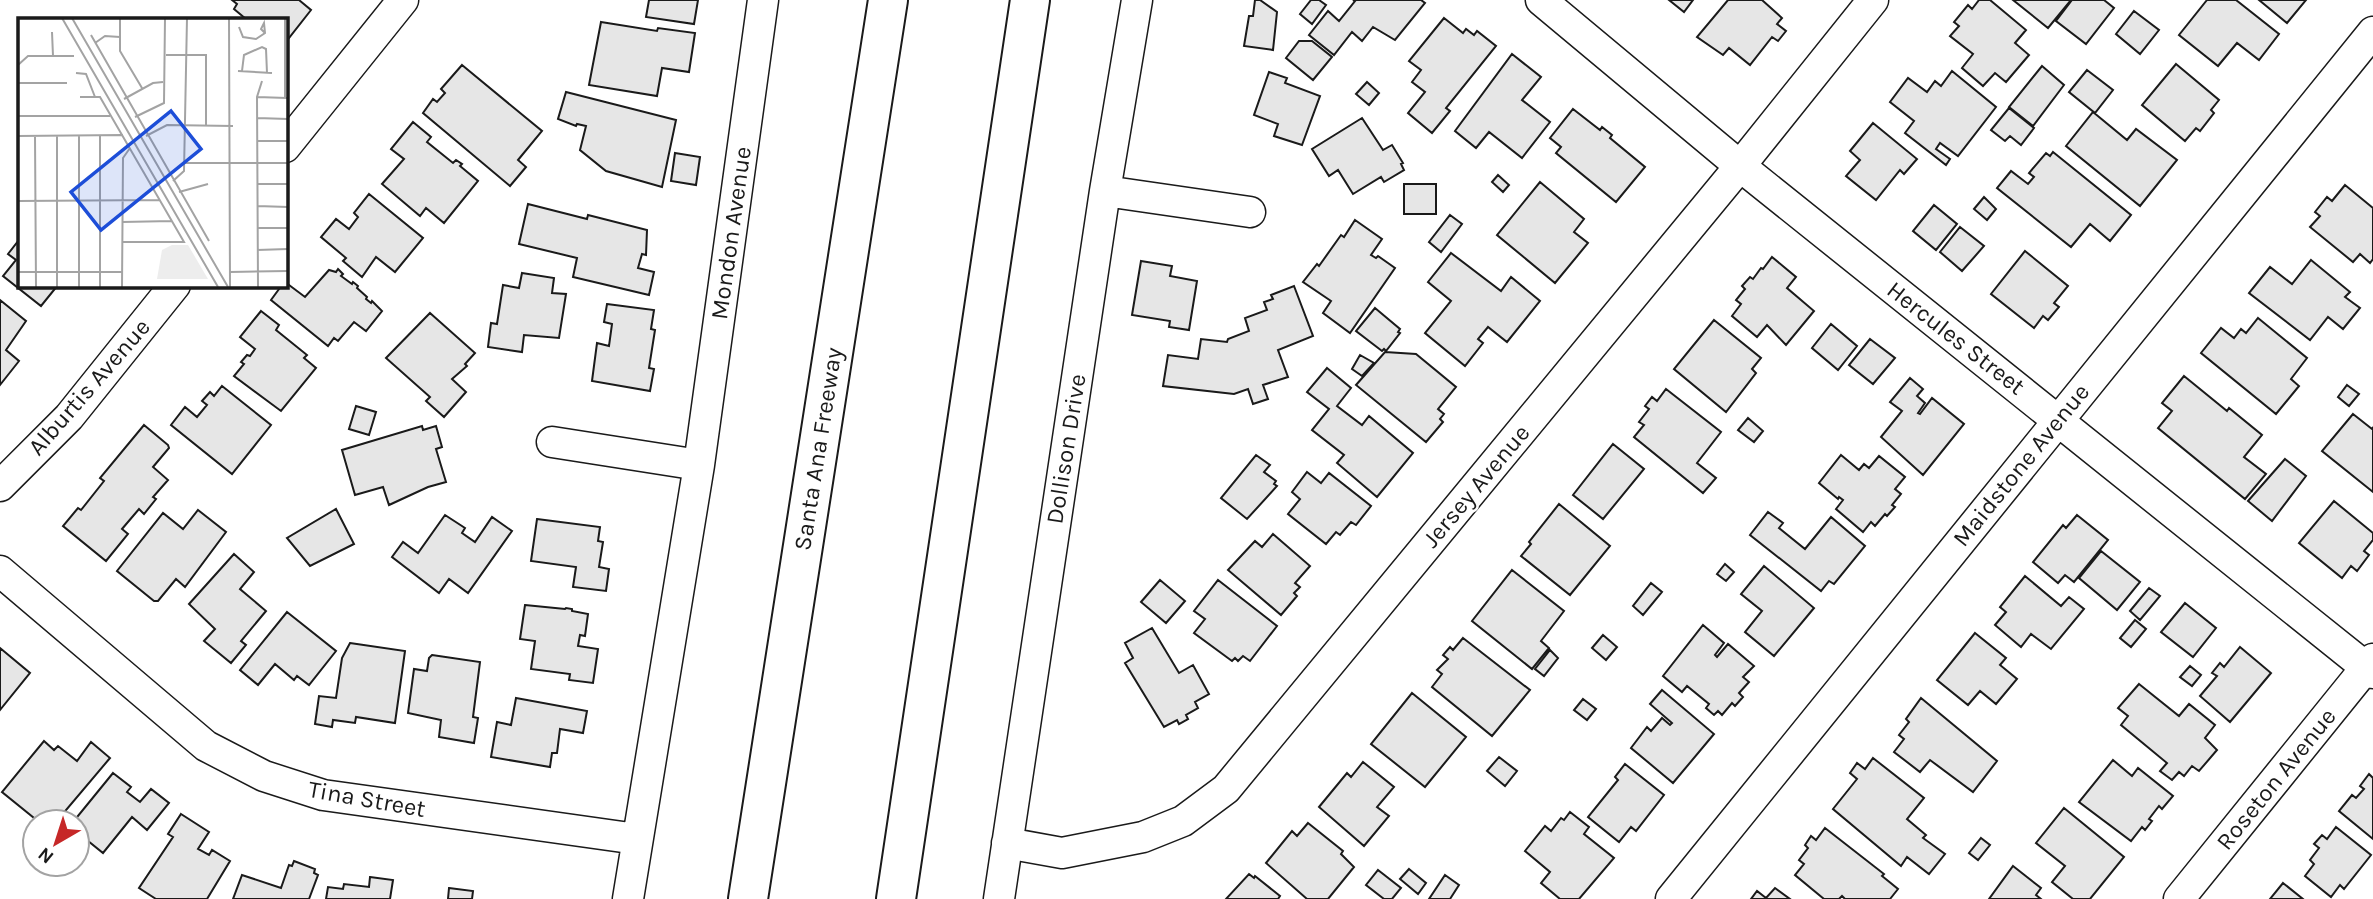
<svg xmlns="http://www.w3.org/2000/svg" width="2373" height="899" font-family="Karla,sans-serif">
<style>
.building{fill:#e6e6e6;stroke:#1a1a1a;stroke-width:2}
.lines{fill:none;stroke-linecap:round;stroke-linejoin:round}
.street-casing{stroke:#1a1a1a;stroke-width:33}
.highway-casing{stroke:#1a1a1a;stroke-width:42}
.street{stroke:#fff;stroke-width:30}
.highway{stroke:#fff;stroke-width:38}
.labels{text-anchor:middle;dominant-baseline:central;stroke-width:5;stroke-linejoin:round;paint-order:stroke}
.street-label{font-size:24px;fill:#1a1a1a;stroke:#fff}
.inset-road{fill:none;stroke:#a3a3a3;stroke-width:2}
.view{fill:#1d4ed8;fill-opacity:0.15;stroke:#1d4ed8;stroke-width:3.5}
.inset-edge{fill:none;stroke:#1a1a1a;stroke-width:3.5}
</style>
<rect width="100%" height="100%" fill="#fff"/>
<!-- building -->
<path class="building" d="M232,0H299L311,10L285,43V19H246L234,9L237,4Z
M649,0H698L694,24L646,17Z
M1255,0H1260L1277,12L1273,50L1244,46L1249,16H1253Z
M1311,0H1319L1326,5L1312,24L1300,14Z
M1353,0H1421L1425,3L1395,40L1373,27L1362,41L1352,32L1334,55L1309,35L1328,11L1339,21L1355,1Z
M1669,0H1693L1684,12Z
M1728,0H1762L1782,18L1777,24L1786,31L1778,41L1772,37L1750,65L1729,48L1723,55L1697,37Z
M1979,0H1990L2026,30L2015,43L2029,55L2006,82L1995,73L1983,86L1962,68L1973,54L1950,36L1959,26L1954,22L1968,5L1972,9Z
M2013,0H2071L2048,28Z
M2072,0H2104L2114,8L2086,44L2056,21Z
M2207,0H2236L2279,34L2259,60L2237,43L2218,66L2179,35Z
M2259,0H2306L2287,23Z
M2134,11L2159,30L2140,54L2116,34Z
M1444,18L1463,33L1466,29L1474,35L1477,31L1496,46L1446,108L1450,111L1432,133L1408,113L1425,92L1412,82L1421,70L1409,61Z
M601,22L657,31L658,28L695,33L689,72L662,68L657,96L589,85Z
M1299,41H1312L1332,57L1313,80L1286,58Z
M1512,54L1541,77L1522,100L1550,122L1522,158L1489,132L1476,148L1455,131Z
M2176,64L2219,100L2211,110L2214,113L2200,131L2196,128L2185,141L2142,105Z
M462,65L542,131L518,160L526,167L510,186L423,113L433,99L437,102L445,93L441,89Z
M2042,66L2064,85L2033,126L2009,107Z
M2087,70L2113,90L2095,113L2069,92Z
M1952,71L1996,107L1958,156L1940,143L1936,149L1950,159L1946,165L1905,133L1914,121L1890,102L1908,78L1927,92L1935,81L1941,86Z
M1269,72L1287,78L1285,83L1320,96L1302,145L1274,136L1278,124L1254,115Z
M1367,82L1379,93L1369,105L1356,94Z
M566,92L676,120L662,187L606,171L580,150L586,126L577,124L576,126L558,119Z
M2009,108L2034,128L2021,145L2010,136L2005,141L1991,130Z
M1573,109L1600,130L1602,127L1612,135L1610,138L1645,167L1616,202L1556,153L1561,147L1550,138Z
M2093,112L2127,140L2136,129L2177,160L2140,206L2066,146Z
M1362,118L1383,150L1392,145L1403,163L1401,164L1404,170L1384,182L1381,177L1353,194L1338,170L1329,176L1312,149Z
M413,122L431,137L427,142L453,163L456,160L462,164L460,166L478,181L444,223L426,208L420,216L382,184L404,159L391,149Z
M1873,123L1917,159L1904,174L1900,170L1876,200L1846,176L1860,160L1850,151Z
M2053,152L2131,215L2110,241L2090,224L2071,247L1997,188L2011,171L2028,184L2034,177L2029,173L2046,153L2050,156Z
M675,153L700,157L696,185L671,181Z
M1498,175L1509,185L1503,192L1492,182Z
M1540,182L1584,219L1574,232L1588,243L1555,283L1497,235Z
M1404,184H1436V214H1404Z
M2345,185L2373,208V259L2370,263L2360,254L2353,262L2310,227L2320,216L2315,212L2327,197L2332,201Z
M369,194L423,238L395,272L376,257L362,277L343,261L346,258L321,237L336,219L349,229L358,217L354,213Z
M1984,197L1996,209L1987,220L1974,209Z
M528,204L587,219L588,215L647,230L646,255L642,254L638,268L654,272L649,295L573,277L577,258L519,244Z
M1934,205L1957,224L1936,250L1913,231Z
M1450,215L1462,224L1441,252L1429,242Z
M1355,220L1382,239L1371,255L1376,258L1378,256L1395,268L1350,333L1323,313L1331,301L1303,282L1317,264L1319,266L1341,235L1344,237Z
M1960,227L1984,246L1962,271L1940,252Z
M19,240V285H58L41,306L3,276L16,260L8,254Z
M2025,251L2068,286L2054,303L2059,307L2048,320L2043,316L2034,328L1991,294Z
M1451,253L1501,291L1511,277L1540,301L1507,342L1488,327L1478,339L1483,343L1465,366L1425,333L1451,301L1428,282Z
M1772,257L1796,277L1787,288L1814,311L1786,345L1767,325L1757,337L1732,316L1741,304L1736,300L1745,289L1742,286L1750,277L1753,279L1761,268L1763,269Z
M2311,260L2350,292L2345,297L2360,308L2343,329L2328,317L2310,340L2249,293L2270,267L2292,284Z
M1141,261L1172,266L1170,276L1197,281L1189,330L1169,327L1170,321L1132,315Z
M338,269L343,274L341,276L352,284L353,282L358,286L357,288L367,297L366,299L371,303L372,301L382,311L366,331L354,322L338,341L334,338L328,346L271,300L282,285H285V282L305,297L329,270L336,272Z
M522,273L554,278L552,293L566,294L559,338L524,335L522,352L488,347L491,323L497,324L503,285L519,288Z
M1294,286L1313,336L1278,350L1288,377L1263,385L1268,399L1253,404L1248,389L1234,394L1163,386L1168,355L1198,359L1201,339L1227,342L1228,339L1249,331L1245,318L1267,310L1264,302L1273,299L1271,295Z
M0,300L26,321L6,350L19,361L0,385Z
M607,304L654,310L651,329L655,330L649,368L654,369L650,391L592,381L597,343L609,346L612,324L604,322Z
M1375,308L1400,329L1398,332L1400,333L1386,351L1384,349L1382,351L1356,331Z
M261,311L279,325L276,330L307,355L304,358L316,368L281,411L234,376L244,364L241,362L247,355L250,356L255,349L240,337Z
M430,313L475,353L465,364L467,366L452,379L466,392L444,417L426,401L430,397L386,358Z
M2258,318L2307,358L2291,379L2299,386L2276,414L2201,353L2221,328L2234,338L2241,329L2246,333Z
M1714,320L1761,358L1752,369L1756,373L1726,412L1674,369Z
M1831,324L1857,346L1838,370L1812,348Z
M1870,339L1895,358L1873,384L1849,365Z
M1385,352L1416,354L1456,387L1438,409L1444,414L1440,419L1443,422L1426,442L1356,385Z
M1360,355L1374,363L1362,376L1352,369Z
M1327,368L1351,388L1337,406L1362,425L1369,416L1413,453L1377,497L1337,463L1344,455L1312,430L1329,409L1307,392Z
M2184,376L2227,411L2229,408L2262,435L2244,457L2266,474L2245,499L2158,428L2172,411L2162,403Z
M1910,378L1923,389L1917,396L1925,403L1918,413L1920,414L1932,398L1964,424L1923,475L1881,437L1902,411L1890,402Z
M2347,385L2359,394L2349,406L2338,397Z
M222,386L271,425L232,474L171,425L185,407L197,417L207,405L202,401L210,392L214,396Z
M1666,389L1721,432L1697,463L1716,478L1703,493L1634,437L1644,425L1639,422L1649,409L1645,406L1652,397L1657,401Z
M356,406L376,412L369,435L349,429Z
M2353,414L2372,429L2373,427V492L2322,451Z
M1748,418L1763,431L1754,442L1738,430Z
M144,425L168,445L169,448L153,467L168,480L153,497L156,499L144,514L139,509L122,529L128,534L106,561L63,526L78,508L81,510L104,481L100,478Z
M422,426L423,430L436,426L442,447L436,449L446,482L428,487L389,505L383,487L355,495L342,450Z
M1613,444L1644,469L1603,519L1573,495Z
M1256,455L1270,465L1264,472L1276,481L1274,484L1277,486L1247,519L1221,498Z
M1841,455L1859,470L1864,464L1869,468L1879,456L1905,477L1895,489L1901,494L1892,505L1895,507L1887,516L1885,514L1875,526L1871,522L1863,532L1836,509L1843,500L1839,497L1838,499L1819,483Z
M2285,459L2306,476L2272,521L2248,501Z
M1307,472L1321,483L1329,473L1371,506L1356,525L1351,522L1340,535L1336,532L1326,544L1288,514L1300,499L1292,492Z
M2334,501L2373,533V540L2364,551L2369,555L2357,571L2351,566L2342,578L2299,543Z
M1559,504L1610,546L1570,595L1521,556L1531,544L1529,542Z
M336,509L354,544L310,566L287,538Z
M198,510L226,532L185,587L176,579L158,601H154L117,571L163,513L183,529Z
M1768,512L1783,523L1779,528L1805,549L1831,517L1865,546L1834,584L1829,581L1821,591L1750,535Z
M445,515L465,528L462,533L475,542L492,517L512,531L468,593L449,579L439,593L392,557L403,542L418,553Z
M2077,515L2108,540L2074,582L2065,575L2058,583L2033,562L2063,525L2066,528Z
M537,519L600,527L598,541L603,542L599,567L609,569L606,591L573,587L576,567L531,561Z
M1273,534L1310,566L1295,583L1300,587L1294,593L1297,596L1281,615L1228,570L1255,541L1262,547Z
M2101,551L2140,582L2117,610L2079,578Z
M234,554L254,572L240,589L266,611L241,641L246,645L231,663L204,641L215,629L189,604Z
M1725,564L1734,572L1726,581L1717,574Z
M1764,566L1814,608L1774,656L1745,632L1762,611L1741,594Z
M1512,570L1564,611L1541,641L1549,648L1532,669L1472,621Z
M2025,576L2061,606L2069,597L2084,609L2051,649L2031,634L2021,647L1995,625L2006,612L2000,607Z
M1160,580L1185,601L1166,623L1141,602Z
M1218,580L1277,626L1250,661L1243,656L1238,661L1235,658L1232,661L1194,633L1205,619L1194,611Z
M1651,583L1662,592L1643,615L1633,606Z
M2149,588L2160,596L2140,620L2130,611Z
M2185,603L2216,628L2193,657L2161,632Z
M525,605L565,609L566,608L572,609V611L588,614L585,636L580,635L578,646L598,649L593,683L569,680L570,674L531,669L535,641L520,639Z
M287,612L336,651L309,685L297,676L294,680L275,664L258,685L240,670Z
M2135,620L2146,629L2131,647L2120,638Z
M1703,625L1724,643L1715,655L1717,657L1728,644L1754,666L1743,677L1749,682L1739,693L1743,697L1735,706L1732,703L1722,715L1718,711L1714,715L1706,708L1709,704L1687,686L1682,692L1663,676Z
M1152,628L1179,673L1193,665L1209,694L1195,702L1198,708L1186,715L1188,719L1179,724L1177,720L1164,727L1125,663L1133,658L1125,643Z
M1975,633L2006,658L2000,665L2017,679L1996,704L1980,691L1968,705L1937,680Z
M1603,635L1617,647L1606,660L1592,648Z
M1463,638L1530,690L1492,736L1432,687L1442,674L1437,670L1448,659L1443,655L1450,647L1453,650Z
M350,643L405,651L395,723L356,717L355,723L333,720L332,727L315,724L319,696L336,698L342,658Z
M2240,647L2271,673L2230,722L2200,696L2217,676L2212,673L2220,663L2224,667Z
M0,648L30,673L0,710Z
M1550,650L1558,658L1544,676L1535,669Z
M432,655L480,662L473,717L478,718L474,743L439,737L441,720L408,713L414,669L427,671L429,658Z
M2190,666L2201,675L2192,686L2180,677Z
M2139,684L2179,716L2189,704L2215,725L2205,738L2217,750L2199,771L2192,766L2184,776L2179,772L2172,780L2160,771L2167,763L2121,725L2128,716L2118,708Z
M1662,690L1714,734L1673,783L1631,748L1647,727L1651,731L1662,718L1670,725L1672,723L1650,704Z
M1412,693L1466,737L1425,787L1371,744Z
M516,698L587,711L583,733L560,729L557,753H552L550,767L491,757L497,722L511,725Z
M1921,698L1997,761L1973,792L1930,760L1920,772L1894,752L1904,739L1899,735L1909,722L1906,719Z
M1583,699L1596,709L1587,720L1574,710Z
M44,741L54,750L58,746L77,761L91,742L110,758L56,822H39L2,792Z
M1499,757L1517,771L1505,786L1487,771Z
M1873,758L1924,798L1907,819L1926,835L1923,838L1945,854L1929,874L1907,857L1901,866L1833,809L1857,779L1850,773L1857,763L1865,769Z
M2113,760L2132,776L2138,768L2173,796L2162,809L2159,806L2149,819L2152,821L2145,830L2142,827L2131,841L2079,802Z
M1363,762L1394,787L1377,807L1389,816L1364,846L1319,807L1347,773L1351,777Z
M1625,764L1664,795L1636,831L1631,827L1619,842L1588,817L1618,780L1615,777Z
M113,773L131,787L127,792L140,802L151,789L169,803L147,830L132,817L103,853L77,832V822H73Z
M2369,774L2373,778V839L2339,811L2352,795L2356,798L2364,789L2360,786Z
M2064,808L2124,857L2090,899H2073L2052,882L2065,866L2036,843Z
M1570,812L1589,827L1584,834L1614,858L1579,899H1560L1541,883L1550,872L1525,851L1545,826L1551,831L1561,818L1564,820Z
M181,814L209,832L198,849L209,855L212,850L230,861L207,899H156L139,888L173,837L168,834Z
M1308,823L1343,851L1341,854L1354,867L1328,899H1307L1266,863L1292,831L1297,836Z
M2336,827L2371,855L2344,889L2340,885L2331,897L2305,876L2314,864L2310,860L2319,848L2314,844L2322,835L2327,839Z
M1825,828L1884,874L1882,876L1898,889L1890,899H1845L1842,896L1839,899H1824L1795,875L1804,864L1799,860L1808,848L1805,845L1811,836L1816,840Z
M1981,838L1990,845L1978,860L1969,853Z
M294,861L315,869L314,873L318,875L309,899H233L242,875L281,888L289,865L292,866Z
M2013,866L2041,888L2036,895L2041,899H1989Z
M1409,869L1426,883L1418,894L1400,879Z
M1378,870L1401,888L1392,899H1384L1366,885Z
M1249,874L1254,878L1255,876L1280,896L1278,899H1226Z
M1445,875L1459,885L1450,899H1429Z
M370,877L393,880L390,899H326L328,887L343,889L344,884L369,887Z
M2283,883L2303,899H2270Z
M449,888L473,891L472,899H448Z
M1775,888L1790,899H1751L1757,891L1766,898Z"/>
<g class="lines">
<!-- street casing -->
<g class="street-casing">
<path id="street" d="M1541,0L1740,166L2373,673
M285,147L403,0
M1105,191L1250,212
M552,442L699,465
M0,486L69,417L175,285
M0,571L206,746L264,776L323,795L637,839
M1007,843L1062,853L1143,837L1183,821L1226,789L1740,166L1873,0
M628,899L699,465L763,0
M999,899L1105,191L1137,0
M1671,899L2373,32
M2179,899L2373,659"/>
</g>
<!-- highway casing -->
<g class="highway-casing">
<path id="highway" d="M748,899L888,0
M896,899L1030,0"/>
</g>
<!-- street -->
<use href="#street" class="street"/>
<!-- highway -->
<use href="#highway" class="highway"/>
</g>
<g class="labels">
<!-- street labels -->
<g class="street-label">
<text transform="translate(731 233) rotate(-82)">Mondon Avenue</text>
<text transform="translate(1956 338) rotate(38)">Hercules Street</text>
<text transform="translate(89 387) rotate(-49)">Alburtis Avenue</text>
<text transform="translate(818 449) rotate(-81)">Santa Ana Freeway</text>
<text transform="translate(1066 449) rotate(-81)">Dollison Drive</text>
<text transform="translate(2021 465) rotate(-51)">Maidstone Avenue</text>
<text transform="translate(1476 486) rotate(-50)">Jersey Avenue</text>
<text transform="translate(2276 779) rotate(-51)">Roseton Avenue</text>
<text transform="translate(367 799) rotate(10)">Tina Street</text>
</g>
</g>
<!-- overview -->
<g transform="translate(18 18)">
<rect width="270" height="270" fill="#fff"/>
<path d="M154,227H170L190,261H139L144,232Z" fill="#ededed"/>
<path class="inset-road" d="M44,0L200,269M54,0L210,269M102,0V33L124,70M211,0L212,269M267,0V80M221,9L225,19L238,21L247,15L246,5L243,11L247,15M34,14L35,38M73,17L191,223M77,25L87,18L102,19M148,37H188V107M0,47L10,38H56M220,53L254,55M224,53L226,37L244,29L248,31L249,55M58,55L68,56L77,79M0,65H49M62,79H82L166,224H104M239,79L269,80M106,81L135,65L145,64M0,98H92M117,99L146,85L147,0M239,100L270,101M0,118L105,117M17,118L18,269M39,118V269M61,118V269M82,118V269M128,118L149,107L215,108M240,123H270M167,145H270M155,163L166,153L169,0M239,166H270M161,174L190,166M0,183L142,182M239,188L270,189M104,204L154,203M239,210H270M239,232L270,231M0,254H104M212,254L270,253M104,269L105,140L112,130M240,269L239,79L244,63"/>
<path class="view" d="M153,93L183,131L83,212L53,174Z"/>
<rect width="270" height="270" class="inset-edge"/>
</g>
<!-- north arrow -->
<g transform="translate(56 843) rotate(219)"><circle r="33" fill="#ffffff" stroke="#a3a3a3" stroke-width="2"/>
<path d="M0-5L12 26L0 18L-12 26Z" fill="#c62828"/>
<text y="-10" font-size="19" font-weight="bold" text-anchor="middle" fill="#1a1a1a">N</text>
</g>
</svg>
